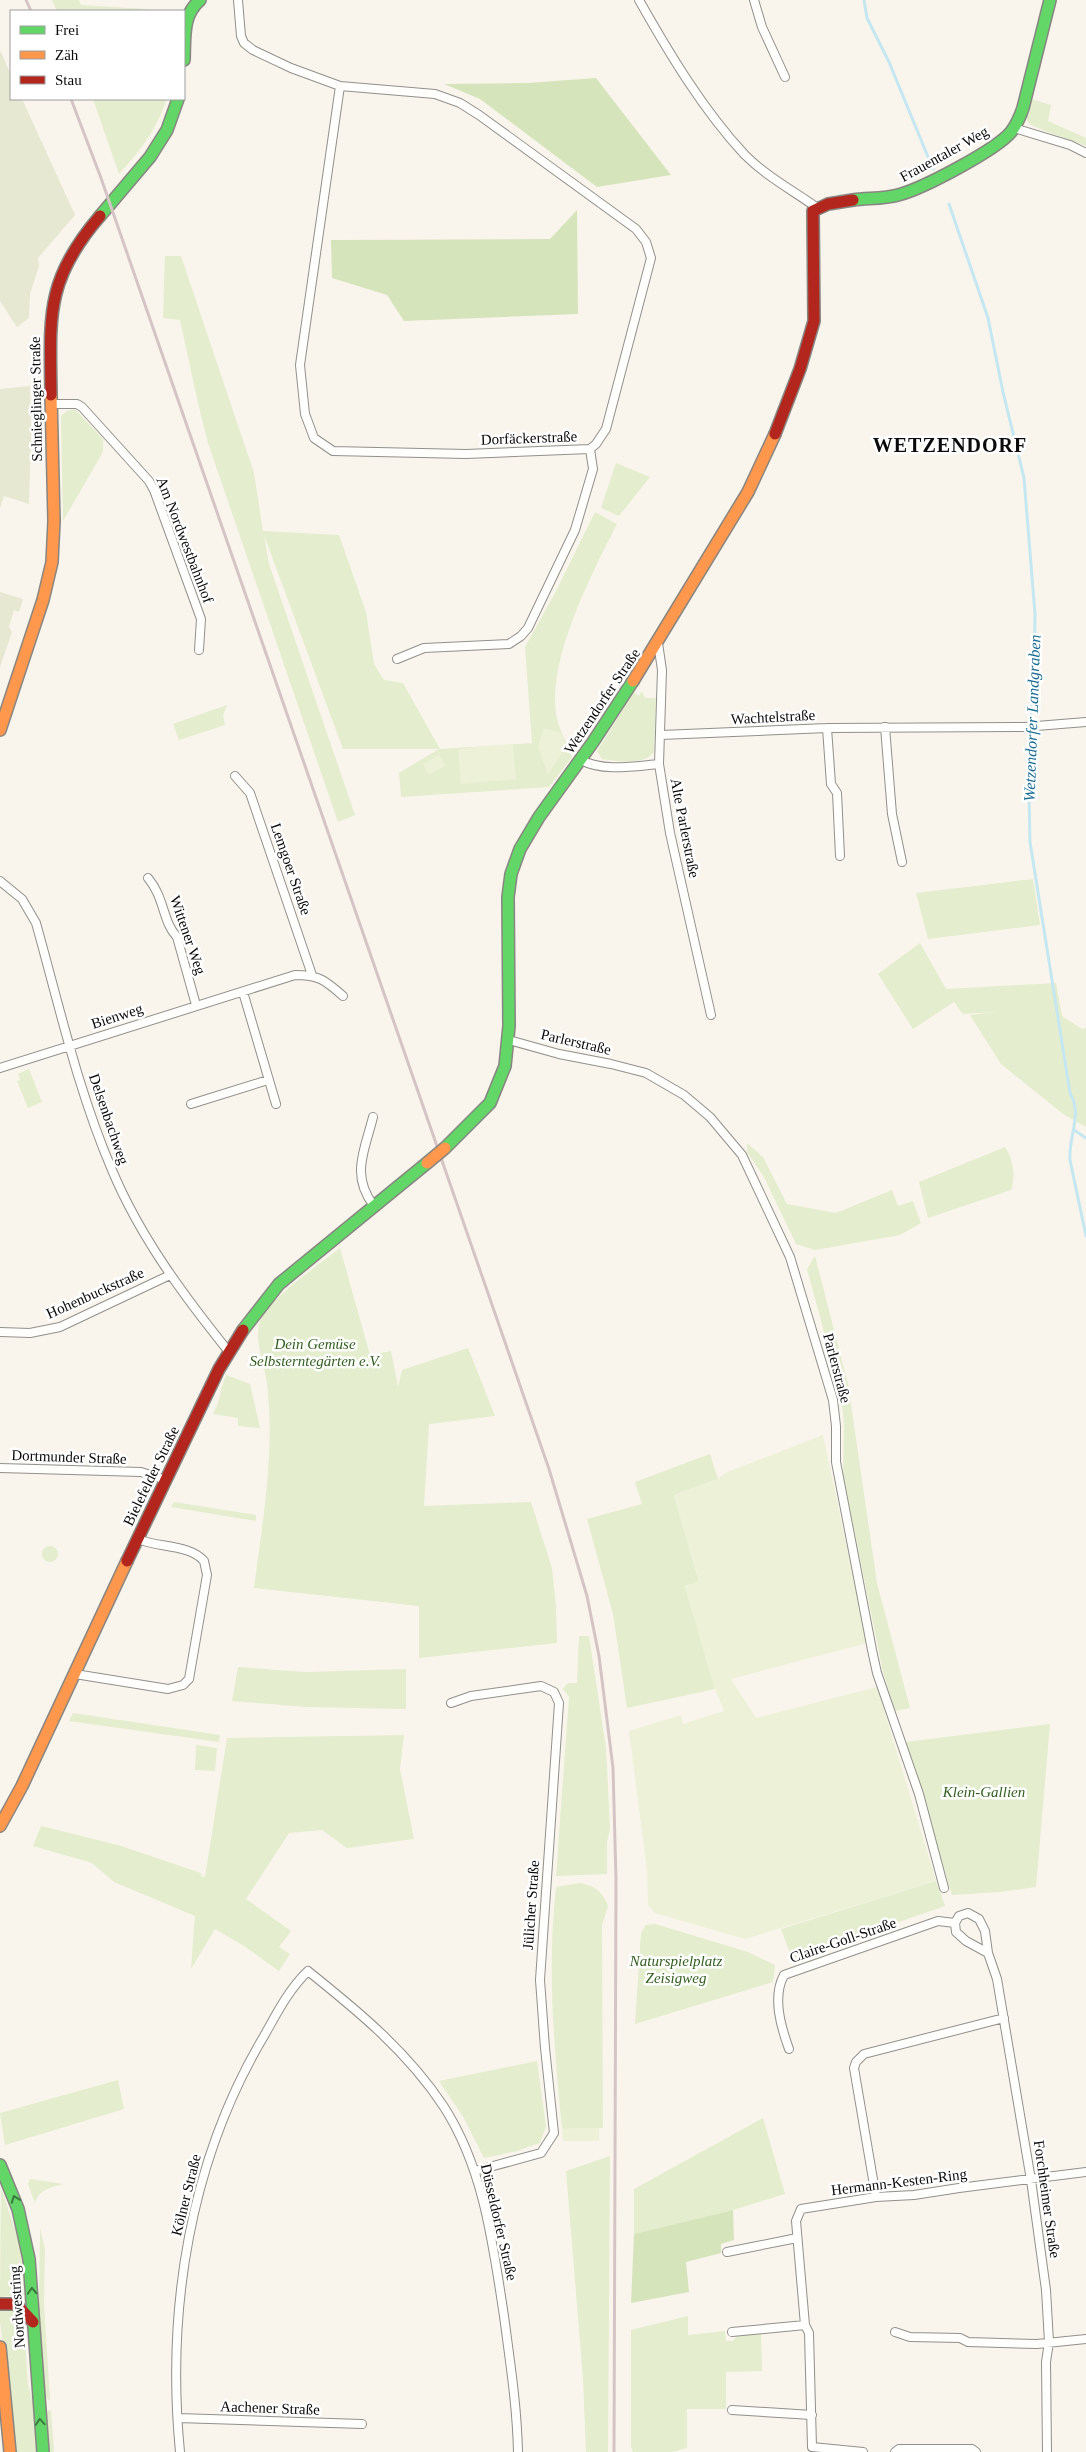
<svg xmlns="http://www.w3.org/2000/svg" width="1086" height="2452" font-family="Georgia,serif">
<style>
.green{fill:#e4edcd}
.forest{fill:#d6e4bb}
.cemetery{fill:#e6e8d1}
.pitch{fill:#edf1d7}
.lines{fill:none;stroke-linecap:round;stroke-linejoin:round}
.stream{stroke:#c4e7f1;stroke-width:3}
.street-casing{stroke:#92908c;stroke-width:10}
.fast-casing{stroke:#888682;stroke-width:14}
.slow-casing{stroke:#888682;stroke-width:14}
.jam-casing{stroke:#888682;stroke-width:14}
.street{stroke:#fefefc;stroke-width:8}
.fast{stroke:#63d668;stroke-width:11}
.slow{stroke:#ff974d;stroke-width:11}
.jam{stroke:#b3261e;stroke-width:11}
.rail{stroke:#d5c4c5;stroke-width:3}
.slow-bridge-casing{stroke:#888682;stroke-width:14;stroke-linecap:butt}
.slow-bridge{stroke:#ff974d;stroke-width:11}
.oneway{stroke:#3b7a3e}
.labels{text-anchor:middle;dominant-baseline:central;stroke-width:5;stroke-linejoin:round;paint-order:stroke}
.street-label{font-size:15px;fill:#0a0a0a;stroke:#fff}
.park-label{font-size:15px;font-style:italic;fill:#325e1e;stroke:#fff}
.water-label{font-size:16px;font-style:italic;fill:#196d95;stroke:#fff}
.district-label{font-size:20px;font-weight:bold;letter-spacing:1px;fill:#0a0a0a;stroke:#fff}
</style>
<rect width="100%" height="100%" fill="#f9f5ec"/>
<!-- green -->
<path class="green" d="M52,0H79L81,5L146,9V11H57Z
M93,99H167C155,131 142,149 119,174Z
M1031,99L1051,105L1048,121L1086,138V146C1076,141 1031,128 1028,122C1024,115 1029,106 1031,99Z
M165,256H181L254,473L263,531L339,535L366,612L374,664L384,680L403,683L440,749L532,743L525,647L555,593L595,512L617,524C592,573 545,663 557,718C560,731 567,744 572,757L549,787L401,797L399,773L439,749H343L264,535L269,564L355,815L338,822L208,443C197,402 189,361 180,320L163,318Z
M75,409L103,439V452L63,521L61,416L67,411Z
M616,463L650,477L619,516L601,508Z
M642,691L645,698H656L654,752C644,766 617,761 602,759L597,751L634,692L639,696Z
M227,705L223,715L225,725L179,740L173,724Z
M1033,879L1040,925L928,939L916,893Z
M920,943L946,989L1056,983L1062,1016L1082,1029L1086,1028V1127L1063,1114L1001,1064L970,1015L996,1012L963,1014L954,1002L913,1029L878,974Z
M29,1069L42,1102L28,1108L17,1081L20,1080L18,1074Z
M747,1143L763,1157L787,1204L836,1213L892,1190L898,1206L913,1201L921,1223L900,1235L815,1250L796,1244L764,1177L747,1152Z
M1005,1147C1013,1159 1016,1175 1011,1190L928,1218L919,1182Z
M340,1248L370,1355L391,1351L398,1387L402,1370L468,1348L495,1416L429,1424L424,1506L531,1502L552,1568L556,1607L557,1643L419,1658V1606L254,1588C263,1518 275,1453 267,1383C264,1362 253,1339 261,1319C270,1298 321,1263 340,1248Z
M815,1256L848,1384L877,1583L910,1708L895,1711L883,1672L843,1475L844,1424L841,1395L807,1269Z
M226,1375L250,1384L260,1428L238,1426V1418L213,1414C220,1402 220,1389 226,1375Z
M710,1454L718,1479L674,1495L699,1582L685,1586L715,1689L627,1708L613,1614L587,1519L642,1504L635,1482Z
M174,1502L256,1515V1521L171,1507Z
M42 1554a8 8 0 1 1 16 0a8 8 0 1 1-16 0Z
M579,1636H589L606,1748L610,1829L607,1842V1874L556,1876L569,1697L563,1689L568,1683H577Z
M238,1667L305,1672L406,1669V1709L306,1707L232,1701Z
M73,1713L220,1735L219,1742L69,1721Z
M1050,1724L1036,1887L999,1892L952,1895L906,1742Z
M404,1735L400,1769L414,1839L347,1848L322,1830L289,1833L246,1899L291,1931L279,1947L290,1954L279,1971L244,1946L215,1929L191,1969L195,1916L114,1882L92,1863L33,1846L41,1826L118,1845L201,1873V1876L205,1877L227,1738Z
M196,1745L217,1748L215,1771L195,1770Z
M936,1881L945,1906L792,1959L781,1929Z
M579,1883C596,1886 602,1891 608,1906L602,1925L603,2128L562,2129C554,2047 547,1968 556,1887Z
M655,1924L748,1952L775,1965L773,1982L635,2024L641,1933L646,1925Z
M537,2061L546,2126L540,2143L517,2151L484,2158L464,2118L439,2081Z
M118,2080L124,2109L5,2145L0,2113Z
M763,2118L785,2194L733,2210L634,2234V2189Z
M610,2156L608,2452H586L583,2378L566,2171Z
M30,2179L64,2184C51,2187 39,2189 35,2203L28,2184Z
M1,2188L23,2253L28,2312C22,2300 15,2294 0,2297Z
M40,2228L45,2249L44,2304L50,2401L45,2396L39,2312Z
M8,2307L17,2312L24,2327L28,2384L35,2411L38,2452H15L0,2321V2311Z
M688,2316V2335L725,2331L726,2341H733L738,2335L761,2332L762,2371L726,2372V2409H687V2448L672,2452H633L631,2447V2330Z
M48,2410L51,2411L54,2452H49L46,2412Z"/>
<!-- forest -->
<path class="forest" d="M596,78L671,175L597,187L480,99L444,84L528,83Z
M577,210L578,314L404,321L387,295L332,278L331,240L550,239Z
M733,2210L734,2240L721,2244V2253L686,2262L689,2292L631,2303L634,2234Z"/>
<!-- cemetery -->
<path class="cemetery" d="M0,50L11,75V99H22L75,215L38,258L39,266L30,294L29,318L17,327L0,301Z
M30,386L31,435L29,504L4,496L0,508V389Z
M0,592L23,599L19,612L14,610L9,627L12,632L0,667Z"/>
<!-- pitch -->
<path class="pitch" d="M544,728L561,733L566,746L548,775L538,747Z
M513,744L516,779L461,784L458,749Z
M439,755L445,766L429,774L423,764Z
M823,1435L867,1643L731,1679L756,1718L877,1687L936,1881L745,1939L655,1913L648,1905L647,1870L629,1731L681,1715L683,1724L724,1711L713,1683L685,1587L699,1581L674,1495L718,1479L725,1473Z
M599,2128V2141H563L562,2129Z"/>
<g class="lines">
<!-- stream -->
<path class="stream" d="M864,0L867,18L889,62L933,169
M949,204L988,318L1003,392L1024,478L1035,614L1034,683L1028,748L1030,842L1070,1093C1083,1115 1068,1137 1070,1160L1086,1236
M1074,1130L1086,1138"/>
<!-- street casing -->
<g class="street-casing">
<path id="street" d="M238,0L241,36L244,43L253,50L291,68L340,86L435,94L460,103L479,115L636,229L646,242L651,258L606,429L596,444L590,449L466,454L333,451L314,438L305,414L300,365L340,86
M639,0C669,53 703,110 745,155C766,176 792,190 816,207
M754,0L762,27L785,77
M1014,128L1070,145L1086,153
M52,404H77L82,407L149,481L154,490L201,619L199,650
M658,643L662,670L659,764L670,833L711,1015
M397,659L424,648L509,644L521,636L528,628L575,530L593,469L590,449
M885,727L892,814L902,862
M827,728L831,784L837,793L840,856
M661,735L827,728L1024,727L1086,722
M581,760C603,772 635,766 659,764
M235,776L250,793L312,975
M148,878C165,898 162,921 177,937L196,1005
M0,881L22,899L36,923C59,1005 78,1091 112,1170C140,1237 184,1296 229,1352
M243,992L276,1104
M509,1040L559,1054L611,1064L646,1073L684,1095L710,1117L742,1155L790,1257L833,1400L836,1426V1462L872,1650L877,1673L919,1794L944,1888
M0,1068L295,975C319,975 325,980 343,996
M191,1104L268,1080
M373,1117C365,1150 350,1175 374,1206
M0,1332L30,1333L60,1327L170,1275
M0,1468L141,1472L166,1480
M75,1674L168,1689L183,1685L189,1679L207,1575L204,1561C189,1544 158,1548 138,1539
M451,1703L471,1696L541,1686L554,1692L559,1703L540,1980L545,2048L554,2133L541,2153L475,2171
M988,1953L966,1941L956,1932L955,1923L959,1916L968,1913L979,1919L985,1931L988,1953L997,1979L1031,2180L1046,2290L1049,2342L1046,2362L1047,2452
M789,2049C781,2027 772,1997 784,1975L938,1921L955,1923
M876,2197L854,2068L856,2062L864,2054L1004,2018
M727,2252L797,2238
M805,2325L796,2221L801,2209L876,2197L914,2195L959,2188L1086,2172
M732,2332L805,2325L809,2333L812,2447L863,2452
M895,2332L910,2337L960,2338L968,2342L1037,2344L1086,2339
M732,2410L812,2415
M178,2418L362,2424
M180,2452C166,2309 190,2160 264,2036C277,2013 289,1989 308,1971C358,2011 408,2052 444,2107C484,2169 493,2245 504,2316C510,2362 517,2406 518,2452
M895,2452L899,2449H972L976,2452"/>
</g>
<!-- fast casing -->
<g class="fast-casing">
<path id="fast" d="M184,60C185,38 182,15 200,0
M853,200C867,198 884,199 898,195C922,189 996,150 1011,132C1017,124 1020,117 1023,108L1050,0
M100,216L150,157L167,130L178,99
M445,1148L490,1103L505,1066L509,1026L508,897L511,874L520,849L539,817L593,742L633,681
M243,1330L279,1284L427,1163
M0,2165L18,2209L29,2259L43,2452"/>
</g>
<!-- slow casing -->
<g class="slow-casing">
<path id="slow" d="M633,681L748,492L775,434
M0,730L43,600L52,562L54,521L51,395
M0,1826L22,1786L127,1561
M0,2347L10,2452"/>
</g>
<!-- jam casing -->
<g class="jam-casing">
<path id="jam" d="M51,395C50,316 45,280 100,216
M775,434L800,369L814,321L813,211L828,204L853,200
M127,1561L219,1369L243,1330
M0,2304H16L33,2322"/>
</g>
<!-- street -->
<use href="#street" class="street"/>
<!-- fast -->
<use href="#fast" class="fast"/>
<!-- slow -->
<use href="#slow" class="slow"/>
<!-- jam -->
<use href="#jam" class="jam"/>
<!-- rail -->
<path class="rail" d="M26,0L31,11
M71,99L101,178L549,1469L587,1596L599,1656L613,1768L616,1879L614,2452"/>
<!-- slow-bridge casing -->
<g class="slow-bridge-casing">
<path id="slow-bridge" d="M427,1163L445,1148"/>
</g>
<!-- slow-bridge -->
<use href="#slow-bridge" class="slow-bridge"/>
</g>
<!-- one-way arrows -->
<defs><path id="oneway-chevron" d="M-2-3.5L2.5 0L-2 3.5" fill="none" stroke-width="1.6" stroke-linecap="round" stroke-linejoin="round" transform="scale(1.25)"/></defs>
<g class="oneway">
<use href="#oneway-chevron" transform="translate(15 2199) rotate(-110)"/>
<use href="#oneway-chevron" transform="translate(32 2291) rotate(-93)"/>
<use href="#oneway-chevron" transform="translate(40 2422) rotate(-94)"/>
</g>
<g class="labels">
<!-- street labels -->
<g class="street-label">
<text transform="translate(944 154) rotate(-29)">Frauentaler Weg</text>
<text transform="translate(36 399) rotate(-91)">Schnieglinger Straße</text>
<text transform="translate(529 438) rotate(-2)">Dorfäckerstraße</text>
<text transform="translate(185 540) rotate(69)">Am Nordwestbahnhof</text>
<text transform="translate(602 701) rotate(-56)">Wetzendorfer Straße</text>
<text transform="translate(773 717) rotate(-3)">Wachtelstraße</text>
<text transform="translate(685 828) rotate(79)">Alte Parlerstraße</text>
<text transform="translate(291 869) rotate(71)">Lemgoer Straße</text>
<text transform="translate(188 935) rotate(71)">Wittener Weg</text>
<text transform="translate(117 1016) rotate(-18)">Bienweg</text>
<text transform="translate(576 1042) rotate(13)">Parlerstraße</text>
<text transform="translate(109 1119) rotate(71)">Delsenbachweg</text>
<text transform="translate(95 1293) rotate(-24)">Hohenbuckstraße</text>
<text transform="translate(837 1368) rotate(75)">Parlerstraße</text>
<text transform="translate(69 1457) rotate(2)">Dortmunder Straße</text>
<text transform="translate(151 1476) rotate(-64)">Bielefelder Straße</text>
<text transform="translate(531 1905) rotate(-86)">Jülicher Straße</text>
<text transform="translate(843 1940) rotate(-19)">Claire-Goll-Straße</text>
<text transform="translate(899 2182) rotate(-7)">Hermann-Kesten-Ring</text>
<text transform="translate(186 2195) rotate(-76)">Kölner Straße</text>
<text transform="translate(1047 2199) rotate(82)">Forchheimer Straße</text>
<text transform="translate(499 2222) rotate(77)">Düsseldorfer Straße</text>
<text transform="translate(17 2307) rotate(-94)">Nordwestring</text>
<text transform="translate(270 2408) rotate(2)">Aachener Straße</text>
</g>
<!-- park labels -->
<g class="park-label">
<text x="315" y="1344">Dein Gemüse<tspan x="315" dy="17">Selbsterntegärten e.V.</tspan></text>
<text x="984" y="1792">Klein-Gallien</text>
<text x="676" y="1961">Naturspielplatz<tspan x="676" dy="17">Zeisigweg</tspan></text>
</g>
<!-- water labels -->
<g class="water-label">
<text transform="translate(1032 718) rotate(-88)">Wetzendorfer Landgraben</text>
</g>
<!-- district labels -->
<g class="district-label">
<text x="950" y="445">WETZENDORF</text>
</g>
</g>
<!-- legend -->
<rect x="10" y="10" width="175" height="90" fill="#ffffff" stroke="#9d9d9d"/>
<rect x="20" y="26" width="25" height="8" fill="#63d668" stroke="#9d9d9d"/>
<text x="55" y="35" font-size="15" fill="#0a0a0a">Frei</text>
<rect x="20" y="51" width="25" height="8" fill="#ff974d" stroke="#9d9d9d"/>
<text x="55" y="60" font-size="15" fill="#0a0a0a">Zäh</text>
<rect x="20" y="76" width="25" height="8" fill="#b3261e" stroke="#9d9d9d"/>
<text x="55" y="85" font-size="15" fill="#0a0a0a">Stau</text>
</svg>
